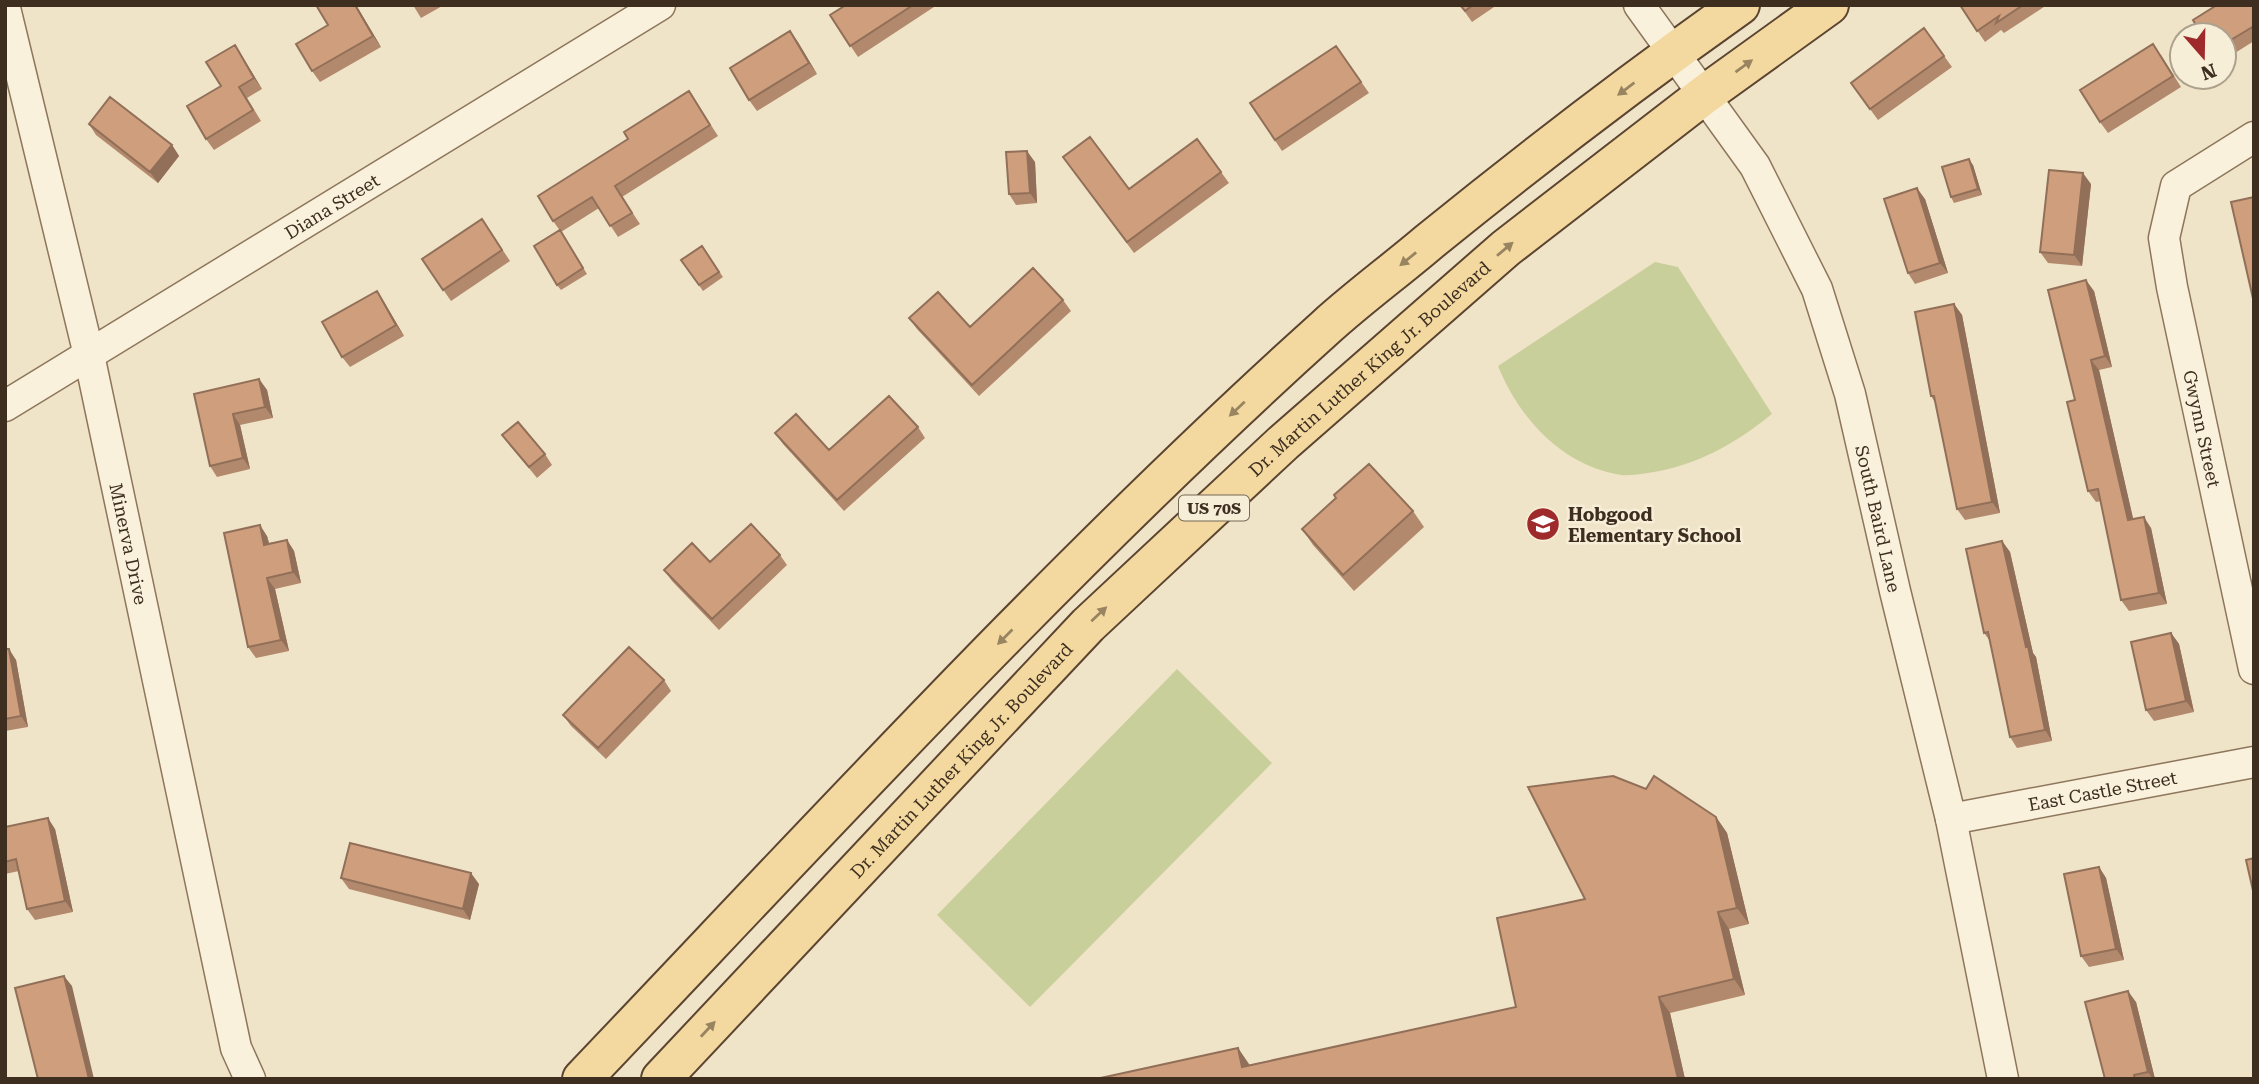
<svg xmlns="http://www.w3.org/2000/svg" width="2259" height="1084" font-family="'Roboto Serif',serif">
<style>
.green{fill:#c9cf9b}
.lines{fill:none;stroke-linecap:round;stroke-linejoin:round}
.minor-casing{stroke:#8d765c;stroke-width:33}
.major-casing{stroke:#5b4430;stroke-width:42}
.minor{stroke:#faf1dc;stroke-width:30}
.major{stroke:#f3d9a0;stroke-width:38}
.wall{fill:#b2896c}
.shaded-wall{fill:#916f58}
.building{fill:#cf9f7d;stroke:#916f58;stroke-width:2}
.oneway{fill:#988460}
.labels{text-anchor:middle;dominant-baseline:central;stroke-width:5;stroke-linejoin:round;paint-order:stroke}
.shield{fill:#f7eed8;stroke:#756857;stroke-width:2}
.shield-label{font-size:16px;font-weight:bold;fill:#3d2e20}
.street-label{font-size:18px;fill:#3d2e20;stroke:#f7eed8}
.poi-label{font-size:18px;font-weight:bold;fill:#3d2e20;stroke:#f7eed8;text-anchor:start}
</style>
<rect width="100%" height="100%" fill="#f0e4c8"/>
<!-- green -->
<path class="green" d="M1655,262L1678,267L1772,414C1735,444 1696,466 1648,473C1639,474 1629,476 1621,475C1562,466 1519,418 1498,366Z
M1177,669L1272,763L1030,1007L937,915Z"/>
<g class="lines">
<!-- minor casing -->
<g class="minor-casing">
<g id="minor">
<path id="s1" d="M1639,5L1755,166L1817,289L1850,394L1895,591L1951,819L2003,1079"/>
<path id="s2" d="M5,8L89,355L236,1048L250,1079"/>
<path id="s3" d="M2254,137L2176,186L2164,238L2172,287L2254,669"/>
<path id="s4" d="M5,406L660,5"/>
<path id="s5" d="M1951,819L2254,762"/>
</g>
</g>
<!-- major casing -->
<g class="major-casing">
<g id="major">
<path d="M582,1079C825,824 1064,563 1326,327C1359,297 1396,270 1430,241C1531,159 1634,80 1740,5"/>
<path id="s6" d="M661,1079L1088,625L1283,443L1506,248L1704,95L1829,5"/>
</g>
</g>
<!-- minor -->
<use href="#minor" class="minor"/>
<!-- major -->
<use href="#major" class="major"/>
</g>
<!-- wall -->
<path class="wall" d="M356,5L381,47L320,82L312,71L328,25Z
M413,5H444L421,18Z
M846,5H937L858,57L830,15Z
M1460,5H1497L1472,22Z
M1960,5H2047L2004,33L2001,30L1985,42Z
M2254,5V41L2224,60V35Z
M1924,28L1952,67L1878,120L1851,83Z
M790,31L817,74L757,111L749,100Z
M235,45L262,89L247,98L261,121L214,150L206,139L221,86Z
M1336,46L1369,93L1282,151L1250,103Z
M2161,55L2181,87L2108,133L2100,122Z
M689,91L718,136L622,197L640,224L618,237L599,208L561,232L553,221L628,139Z
M89,124L172,145L179,156L158,183L96,135Z
M1197,139L1229,183L1134,253L1071,168L1129,189Z
M1035,162L1037,203L1016,205L1009,194Z
M1973,165L1982,195L1954,203L1951,197Z
M2091,184L2082,266L2048,263L2040,252Z
M1925,199L1948,273L1915,284L1908,273Z
M482,219L510,261L451,301L422,259Z
M560,230L587,274L561,290L557,285Z
M702,246L723,277L703,291L681,260Z
M2094,291L2112,367L2099,370L2133,519L2151,528L2167,604L2129,611L2121,600L2101,501L2096,502L2088,491L2075,400Z
M1063,300L1071,311L979,396L917,329L909,318L970,327Z
M384,302L404,336L350,367L342,357Z
M1954,304L1962,315L2000,513L1965,520L1957,509L1936,404L1931,396Z
M259,379L267,390L273,418L240,425L250,469L217,477L210,466L194,394Z
M918,427L925,438L844,511L783,444L775,433L829,450Z
M502,435L545,454L552,465L537,478Z
M1413,511L1424,527L1354,591L1313,545L1302,529Z
M267,536L269,543L287,540L294,551L301,583L275,589L289,651L256,658L248,647Z
M2002,541L2010,552L2033,653L2036,657L2052,741L2017,748L2010,737L1990,641L1984,633Z
M780,555L787,565L719,630L672,581L664,570L710,562Z
M2171,633L2179,644L2194,712L2154,721L2146,710Z
M5,649L16,660L28,727L5,731Z
M664,680L671,691L606,759L571,726L563,715Z
M1716,817L1727,833L1749,924L1729,929L1745,995L1670,1013L1685,1079H1096L1238,1048L1249,1065L1516,1007L1585,899Z
M5,827L55,829L73,912L35,920L27,909L19,871L5,874Z
M2099,867L2106,878L2124,960L2089,967L2081,956Z
M341,878L479,884L470,920L349,889Z
M2136,1002L2155,1079H2105Z"/>
<!-- shaded-wall -->
<path class="shaded-wall" d="M355,5H356L381,47L373,36Z
M790,31L798,42L817,74L809,63Z
M235,45L242,56L262,89L254,78Z
M172,145L179,156L158,183L150,172Z
M1027,151L1035,162L1037,203L1030,193Z
M1969,159L1973,165L1982,195L1978,189Z
M2083,173L2091,184L2082,266L2074,255Z
M1917,188L1925,199L1948,273L1940,263Z
M2086,280L2094,291L2112,367L2105,356Z
M377,291L384,302L404,336L396,325Z
M1954,304L1962,315L2000,513L1992,502Z
M2091,360L2099,370L2136,531L2128,520Z
M259,379L267,390L273,418L265,407Z
M233,414L240,425L250,469L243,458Z
M2144,517L2151,528L2167,604L2159,593Z
M260,525L267,536L272,555L264,545Z
M287,540L294,551L301,583L293,572Z
M2002,541L2010,552L2033,653L2036,657L2052,741L2045,730Z
M267,578L275,589L289,651L281,640Z
M2171,633L2179,644L2194,712L2186,701Z
M9,649L16,660L28,727L21,716Z
M1716,817L1727,833L1749,924L1737,908Z
M48,818L55,829L73,912L65,901Z
M2099,867L2106,878L2124,960L2116,949Z
M471,873L479,884L470,920L463,909Z
M1718,912L1729,929L1745,995L1734,979Z
M64,976L72,986L94,1079H89Z
M2128,991L2136,1002L2155,1079H2153L2148,1072Z
M1659,997L1670,1013L1685,1079H1678Z
M1238,1048L1249,1064L1252,1079L1242,1067Z"/>
<!-- building -->
<path class="building" d="M316,5H355L373,36L312,71L296,44L328,25Z
M846,5H913L850,46L830,15Z
M1460,5H1473L1465,11Z
M1960,5H2023L1996,23L1999,16L1977,31Z
M2217,5H2254V26L2224,44V35H2202L2193,20Z
M1924,28L1944,56L1870,109L1851,83Z
M790,31L809,63L749,100L730,68Z
M2153,44L2173,76L2100,122L2080,90Z
M235,45L254,78L239,87L253,110L206,139L187,106L221,86L206,62Z
M1336,46L1361,82L1275,140L1250,103Z
M689,91L710,125L615,186L632,213L610,226L592,197L553,221L538,196L628,139L624,132Z
M110,97L172,145L150,172L89,124Z
M1090,137L1129,189L1197,139L1221,172L1127,242L1063,157Z
M1027,151L1030,193L1009,194L1006,152Z
M1969,159L1978,189L1951,197L1942,167Z
M2049,170L2083,173L2074,255L2040,252Z
M1917,188L1940,263L1908,273L1884,199Z
M2254,197V303L2231,202Z
M482,219L502,250L443,290L422,259Z
M560,230L583,268L557,285L534,246Z
M702,246L719,272L699,285L681,260Z
M1033,268L1063,300L972,385L909,318L938,292L970,327Z
M2086,280L2105,356L2091,360L2128,520L2144,517L2159,593L2121,600L2098,489L2088,491L2067,402L2075,400L2048,290Z
M377,291L396,325L342,357L322,322Z
M1954,304L1992,502L1957,509L1934,396H1931L1915,312Z
M259,379L265,407L233,414L243,458L210,466L194,394Z
M889,396L918,427L837,500L775,433L796,414L829,450Z
M518,422L545,454L529,467L502,435Z
M1369,464L1413,511L1343,575L1302,529L1336,498L1334,495Z
M751,524L780,555L712,619L664,570L692,543L710,562Z
M260,525L264,545L287,540L293,572L267,578L281,640L248,647L224,533Z
M2002,541L2026,647L2028,646L2045,730L2010,737L1988,632L1984,633L1966,549Z
M2171,633L2186,701L2146,710L2131,642Z
M629,647L664,680L598,748L563,715Z
M5,649H9L21,716L5,719Z
M1613,776L1646,789L1654,776L1716,817L1737,908L1718,912L1734,979L1659,997L1678,1079H1096L1238,1048L1242,1067L1516,1007L1497,918L1585,899L1528,787Z
M48,818L65,901L27,909L16,859L5,862V827Z
M350,843L471,873L463,909L341,878Z
M2254,858V895L2246,860Z
M2099,867L2116,949L2081,956L2064,874Z
M64,976L89,1079H38L15,988Z
M2128,991L2148,1072L2134,1075L2135,1079H2105L2085,1002Z"/>
<!-- one-way arrows -->
<defs><path id="oneway-solid" d="M-6-.8H1V-3.2L6.5 0L1 3.2V.8H-6Z" transform="scale(1.75)"/></defs>
<g class="oneway">
<use href="#oneway-solid" transform="translate(1744 66) rotate(-36)"/>
<use href="#oneway-solid" transform="translate(1626 89) rotate(143)"/>
<use href="#oneway-solid" transform="translate(1505 249) rotate(-40)"/>
<use href="#oneway-solid" transform="translate(1408 259) rotate(141)"/>
<use href="#oneway-solid" transform="translate(1237 409) rotate(137)"/>
<use href="#oneway-solid" transform="translate(1099 614) rotate(-43)"/>
<use href="#oneway-solid" transform="translate(1005 637) rotate(135)"/>
<use href="#oneway-solid" transform="translate(708 1029) rotate(-47)"/>
</g>
<!-- icons -->
<defs>
<g id="school-disc" transform="scale(1.75)"><circle r="9.5" fill="#9e2a2b" stroke="#f7eed8"/><path d="M0-5L7-2L0 1L-7-2ZM-4 1L0 2.5L4 1V4Q0 6-4 4Z" fill="#fff"/></g>
</defs>
<g fill-rule="evenodd">
<use href="#school-disc" x="1543" y="524"/>
</g>
<g class="labels">
<!-- shield labels -->
<rect class="shield" x="1179" y="495.5" width="70" height="25" rx="5"/>
<g class="shield-label">
<text x="1214" y="508">US 70S</text>
</g>
<!-- street labels -->
<g class="street-label">
<text stroke="none"><textPath href="#s4" startOffset="383">Diana Street</textPath></text>
<text stroke="none"><textPath href="#s6" startOffset="1004">Dr. Martin Luther King Jr. Boulevard</textPath></text>
<text stroke="none"><textPath href="#s3" startOffset="340">Gwynn Street</textPath></text>
<text stroke="none"><textPath href="#s1" startOffset="574">South Baird Lane</textPath></text>
<text stroke="none"><textPath href="#s2" startOffset="550">Minerva Drive</textPath></text>
<text stroke="none"><textPath href="#s6" startOffset="438">Dr. Martin Luther King Jr. Boulevard</textPath></text>
<text stroke="none"><textPath href="#s5" startOffset="154">East Castle Street</textPath></text>
</g>
<!-- poi labels -->
<g class="poi-label">
<text x="1568" y="514">Hobgood<tspan x="1568" dy="21">Elementary School</tspan></text>
</g>
</g>
<!-- border -->
<rect width="2259" height="1084" fill="none" stroke="#3d2e20" stroke-width="14"/>
<!-- north arrow -->
<g transform="translate(2203 56) rotate(160)"><circle r="33" fill="#f7eed8" stroke="#ada18e" stroke-width="2"/>
<path d="M0-5L12 26L0 18L-12 26Z" fill="#9e2a2b"/>
<text y="-10" font-size="19" font-weight="bold" text-anchor="middle" fill="#3d2e20">N</text>
</g>
</svg>
